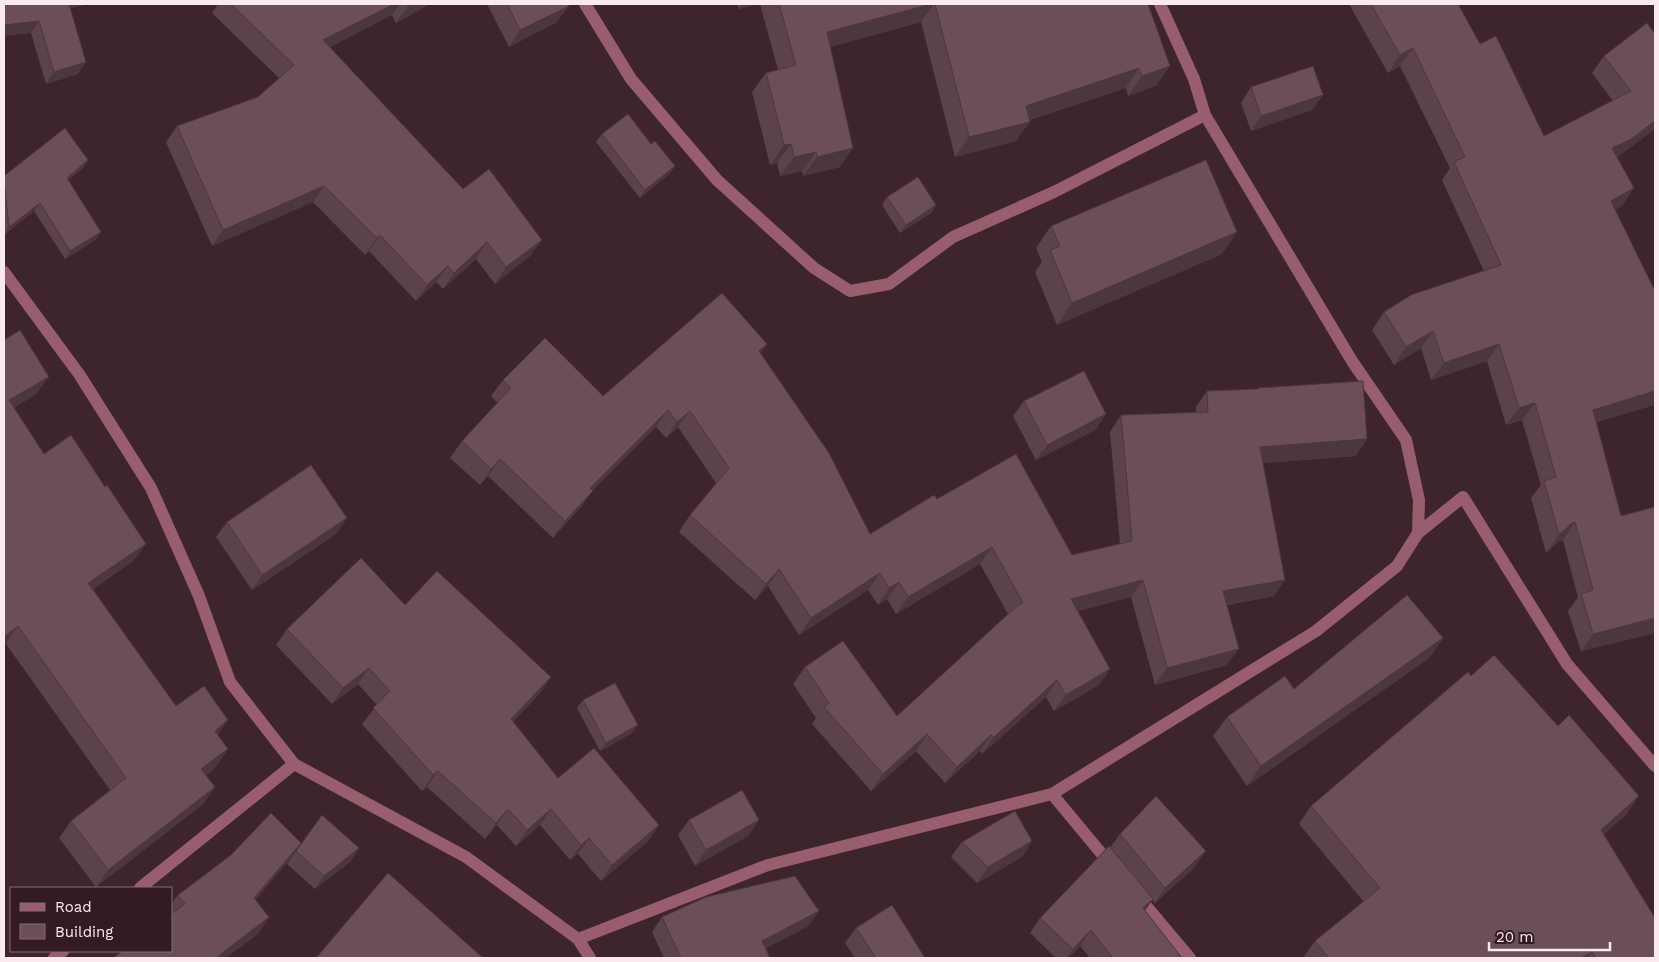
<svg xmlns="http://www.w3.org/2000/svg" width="1659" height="962" font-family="'Work Sans',sans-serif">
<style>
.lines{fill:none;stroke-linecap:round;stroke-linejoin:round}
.minor{stroke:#985e6e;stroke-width:12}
.wall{fill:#5c434a}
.shaded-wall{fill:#4b373c}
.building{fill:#6b4e56;stroke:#4b373c}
</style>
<rect width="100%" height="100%" fill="#3e252c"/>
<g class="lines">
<!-- minor -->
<path class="minor" d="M585,4L631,79L717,180L814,268L850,291L889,284L953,237L1054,192L1205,115
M4,272L79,374L151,488L199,596L230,682L294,764L466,857L578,939L590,958
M1418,533L1463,497L1567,664L1655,766
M1052,794L1111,865
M140,888L294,764
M1137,895L1190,958
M578,939L768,865L1052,794L1316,631L1397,566L1418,533L1419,500L1406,440L1352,361L1205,115L1194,79L1160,4
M54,958L63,951"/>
</g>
<!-- wall -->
<path class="wall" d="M4,4H89L70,8L78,74L46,84L31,33Z
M218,4H430L396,23L392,15L330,47L463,189L530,256L495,284L476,259L443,289L436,282L416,301L369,251L365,255L313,202L212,246L166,142L177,126L258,97L279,78L212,13Z
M487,4H568L557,22L509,47Z
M737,4H757L739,9Z
M760,4H1148L1157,85L1128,96L1126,88L1029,120L1016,141L955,157L921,22L830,47L840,167L803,176L802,171L780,176L777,163L770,165L752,92L766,73L778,70Z
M1349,4H1458L1480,44L1544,136L1613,101L1592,73L1604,56L1647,23L1617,157L1622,206L1615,210L1596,423L1621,516L1655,633L1581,651L1568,611L1578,597L1563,540L1559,541L1546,553L1531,498L1541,485L1522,420L1506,425L1487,361L1431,380L1421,348L1394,365L1372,330L1384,312L1484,271L1442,180L1450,168L1400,66L1388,73Z
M1251,87L1312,110L1251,131L1241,103Z
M602,134L651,144L675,166L669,174L640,198L596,142Z
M88,160L83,168L68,180L101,232L95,240L65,259L34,211L4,235V176Z
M887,197L936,205L931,213L900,233L882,205Z
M1051,226L1222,254L1057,325L1035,272L1042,262L1036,248Z
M4,340L36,394L14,408L44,454L105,487L146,544L133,561L93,589L176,706L218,735L216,767L206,775L215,787L202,805L96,887L59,838L71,821L110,790L6,644Z
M760,353L870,534L937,499L1072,555L1120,544L1110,432L1121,415L1196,413V407L1207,391L1257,389L1258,388L1356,456L1263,463L1274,596L1227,605V665L1155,685L1131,597L1078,611L1110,669L1099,685L1054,711L1046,697L982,754L980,751L945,783L916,751L871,791L812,724L816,718L793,684L805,667L897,716L1008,614L980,564L896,614L887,599L878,605L868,590L799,635L768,586L755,600L679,532L690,515L716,483L678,427L666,438L656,427L592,491L581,507L553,538L488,476L480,485L450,458L462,441L498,403L491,396L503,380L603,396Z
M1024,401L1106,414L1095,430L1036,460L1013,416Z
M227,522L336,534L252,590L216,537Z
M405,605L551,677L540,693L513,722L558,778L659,825L648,841L601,881L578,854L570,860L540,825L516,846L497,825L485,839L427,787L422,791L362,724L377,705L358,684L332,704L276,645L287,629Z
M1443,638L1429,658L1247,786L1213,736L1227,717L1294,689Z
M1471,676L1627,814L1604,834L1655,958H1303L1315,941L1364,902L1299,824L1311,806Z
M583,700L632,733L600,751L577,708Z
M689,820H759L748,836L695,866L678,835Z
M1120,834L1195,867L1155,903L1152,900L1145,911L1182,958H1090L1080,946L1068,958H1056L1030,933L1040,918L1110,848Z
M1032,841L1022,857L977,883L951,857L962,842Z
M301,843L290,859L255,900L269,917L258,934L171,951V904L178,895Z
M359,848L350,862L315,889L287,864L296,851Z
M819,911L808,926L766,948L770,958H664L652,932L662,917Z
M856,928L925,958H855L845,943Z"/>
<!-- shaded-wall -->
<path class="shaded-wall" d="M63,4H89L59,10Z
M394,4H400L392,15L312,56L323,40Z
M412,4H430L396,23L408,6Z
M742,4H757L739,9Z
M931,4H934L921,22L813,52L827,32Z
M569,6L557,22L509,47L520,30Z
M39,21L31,33L4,36V25Z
M1413,48L1400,66L1388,73L1400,55Z
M86,62L78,74L46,84L54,72Z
M1170,66L1157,85L1128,96L1142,76Z
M1139,68L1126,88L1012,126L1026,106Z
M1323,95L1312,110L1251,131L1261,116Z
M1655,121V129L1618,157L1600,166L1612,148Z
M1030,122L1016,141L955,157L969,137Z
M791,144L777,163L770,165L784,145Z
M853,148L840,167L803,176L817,157Z
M816,152L802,171L780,176L794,157Z
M88,160L83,168L61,186L67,178Z
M675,166L669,174L640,198L645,190Z
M324,186L313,202L212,246L223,230Z
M1634,188L1622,206L1598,219L1611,201Z
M40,203L34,211L4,235L9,227Z
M936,205L931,213L900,233L906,225Z
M101,232L95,240L65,259L70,251Z
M1237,232L1222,254L1057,325L1072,303Z
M380,235L369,251L365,255L377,238Z
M542,240L530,256L495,284L506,267Z
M487,242L476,259L443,289L454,273Z
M448,266L436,282L416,301L427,285Z
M1433,331L1421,348L1394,365L1406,347Z
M767,344L755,361L759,351Z
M1499,344L1487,361L1431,380L1444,363Z
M49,377L36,394L4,414L9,400Z
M1655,391V405L1581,427L1593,410Z
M1535,403L1522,420L1506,425L1519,408Z
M668,410L656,427L592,491L581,507L553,538L565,521L590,488Z
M690,411L678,427L666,438L677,422Z
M1106,414L1095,430L1036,460L1047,445Z
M1367,439L1356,456L1249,464L1260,447Z
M500,459L488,476L480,485L491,469Z
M347,518L336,534L252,590L262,575Z
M1575,522L1563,540L1559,541L1546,553L1559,535L1572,523Z
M146,544L133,561L76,601L88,583Z
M992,547L980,564L896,614L908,597Z
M779,569L768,586L755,600L766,584Z
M880,573L868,590L799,635L811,618Z
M1143,580L1131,597L1059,616L1071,599Z
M1285,580L1274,596L1211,607L1223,591Z
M899,582L887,599L878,605L889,588Z
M1655,618V633L1581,651L1593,634Z
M18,626L6,644L4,645V637Z
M1443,638L1429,658L1247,786L1261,766Z
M1239,649L1227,665L1155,685L1167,668Z
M369,668L358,684L332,704L343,688Z
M1110,669L1099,685L1054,711L1066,695Z
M551,677L540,693L500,735L511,719Z
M1057,680L1046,697L982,754L994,737Z
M228,720L216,737L215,731Z
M638,725L632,733L600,751L606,743Z
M927,734L916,751L871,791L883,774Z
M991,735L980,751L945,783L957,767Z
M228,749L216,767L189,787L201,769Z
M438,771L427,787L422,791L433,775Z
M215,787L202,805L96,887L108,870Z
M1639,796L1627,814L1589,848L1601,830Z
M508,809L497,825L485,839L496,823Z
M551,809L540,825L516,846L527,830Z
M759,820L748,836L695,866L706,850Z
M659,825L648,841L601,881L612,865Z
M589,838L578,854L570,860L581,845Z
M1032,841L1022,857L977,883L988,867Z
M301,843L290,859L243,915L254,898Z
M359,848L350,862L315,889L324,876Z
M1206,851L1195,867L1155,903L1165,888Z
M1153,899L1143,914V908Z
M819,911L808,926L752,956L762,941Z
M269,917L258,934L226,958H216Z
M1091,930L1080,946L1068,958H1067L1073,949Z
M1592,952L1588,958H1581Z"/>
<!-- building -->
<path class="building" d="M4,4H69L86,62L54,72L39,21L4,25Z
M231,4H394L323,40L463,189L489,169L542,240L506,267L487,242L454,273L448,266L427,285L380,235L377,238L324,186L223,230L177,126L258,97L294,65Z
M406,4H412L408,6Z
M507,4H568L569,6L520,30Z
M779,4H931L827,32L853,148L817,157L816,152L794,157L791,144L784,145L766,73L796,65Z
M935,4H1148L1170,66L1142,76L1139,68L1026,106L1030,122L969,137Z
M1371,4H1458L1480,44L1496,36L1544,136L1631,91L1604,56L1647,23L1655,34V121L1630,140L1612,148L1634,188L1611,201L1654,289H1655V391L1593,410L1621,516L1654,507L1655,512V618L1593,634L1581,594L1593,590L1575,522L1572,523L1559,535L1544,481L1556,477L1535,403L1519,408L1499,344L1444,363L1433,331L1406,347L1384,312L1411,295L1501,265L1454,162L1465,157L1413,48L1400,55Z
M1313,66L1323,95L1261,116L1251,87Z
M628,114L651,144L655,141L675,166L645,190L602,134Z
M65,128L88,160L67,178L101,232L70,251L40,203L9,227L4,180V176Z
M1206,160L1237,232L1072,303L1050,250L1060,246L1051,226Z
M918,177L936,205L906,225L887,197Z
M722,293L767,344L759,351L829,453L870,534L934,495L937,499L1016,454L1072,555L1132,541L1121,415L1208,412L1207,391L1258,389V388L1363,381L1367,439L1260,447L1285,580L1223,591L1239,649L1167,668L1143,580L1071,599L1110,669L1066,695L1057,680L994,737L991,735L957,767L927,734L883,774L824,707L829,703L805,667L843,641L897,716L1017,606L1023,603L992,547L908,597L899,582L889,588L880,573L811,618L779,569L766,584L690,515L729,468L690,411L677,422L668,410L590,488L593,491L565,521L500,459L491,469L462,441L511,388L503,380L545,338L603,396Z
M20,330L49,377L9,400L44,454L71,435L105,487L107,485L146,544L88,583L176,706L204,686L228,720L215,731L228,749L201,769L215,787L108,870L71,821L126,778L18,626L4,637V340Z
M1084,371L1106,414L1047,445L1024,401Z
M311,465L347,518L262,575L227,522Z
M361,558L405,605L437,571L551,677L511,719L558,778L594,748L659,825L612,865L589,838L581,845L551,809L527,830L508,809L496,823L438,771L433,775L373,708L390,691L369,668L343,688L287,629Z
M1407,595L1443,638L1261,766L1227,717L1285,676L1294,689Z
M1494,655L1558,726L1569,715L1639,796L1601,830L1655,918V958H1596L1592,952L1581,958H1329L1315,941L1380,888L1311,806L1468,672L1471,676Z
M615,683L638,725L606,743L583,700Z
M742,790L759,820L706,850L689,820Z
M1156,796L1206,851L1165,888L1120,834Z
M1015,811L1032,841L988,867L962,842Z
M271,813L301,843L254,898L269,917L216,958H113L123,951H171V914L185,904L178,895L231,855Z
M322,815L359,848L324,876L296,851Z
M1109,846L1153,899L1143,908L1182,958H1113L1091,930L1073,949L1040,918Z
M388,873L483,958H316Z
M795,876L819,911L762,941L770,958H681L662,917L706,897Z
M892,905L925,958H876L856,928Z"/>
<!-- border -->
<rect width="1659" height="962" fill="none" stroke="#fae9ed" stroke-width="10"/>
<!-- legend -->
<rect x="10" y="887" width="162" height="65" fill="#341b22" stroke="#836d73"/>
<rect x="20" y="903" width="25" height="8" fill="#985e6e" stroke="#836d73"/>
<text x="55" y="912" font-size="15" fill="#fae9ed">Road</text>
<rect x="20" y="924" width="25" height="15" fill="#6b4e56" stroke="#836d73"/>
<text x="55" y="937" font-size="15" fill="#fae9ed">Building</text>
<!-- scale -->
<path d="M1489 942v8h121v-8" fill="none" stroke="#fae9ed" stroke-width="2.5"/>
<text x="1496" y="942" font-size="15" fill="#fae9ed" stroke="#341b22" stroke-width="4" paint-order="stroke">20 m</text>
</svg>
